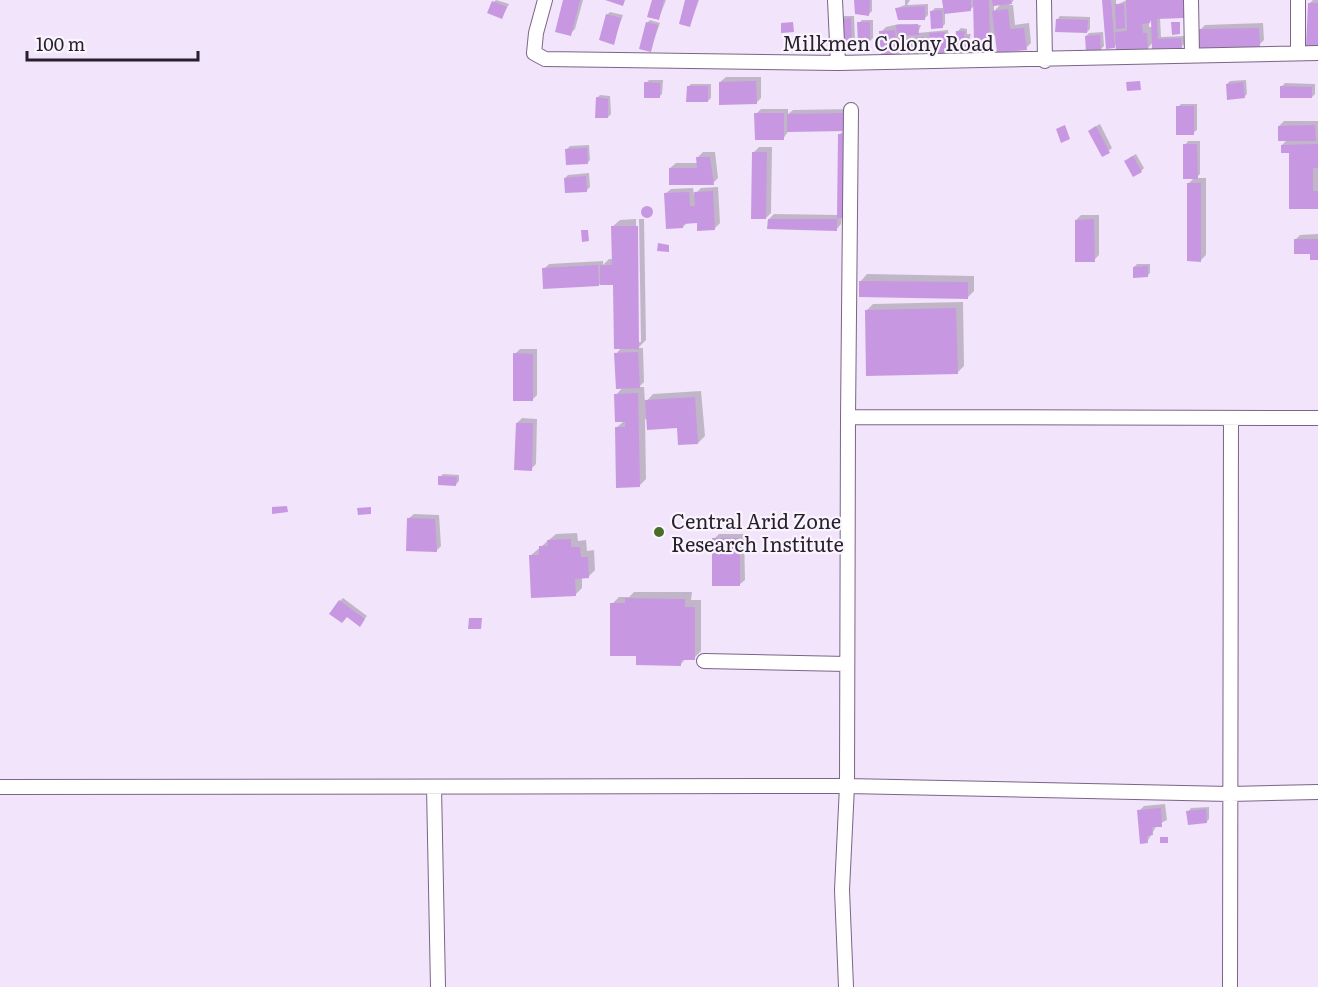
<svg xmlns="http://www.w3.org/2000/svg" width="1318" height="987" font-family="Literata,serif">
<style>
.shadow{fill:#0003;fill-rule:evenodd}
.building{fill:#c797e2}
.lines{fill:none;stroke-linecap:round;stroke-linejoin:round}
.minor-casing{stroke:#7a6586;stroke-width:16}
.minor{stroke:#fff;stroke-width:14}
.poi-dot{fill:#486d26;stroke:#faf5fd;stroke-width:2}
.labels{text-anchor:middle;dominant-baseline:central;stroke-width:4.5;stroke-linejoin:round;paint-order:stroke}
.street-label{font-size:20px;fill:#271f2d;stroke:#faf5fd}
.poi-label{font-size:20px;fill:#271f2d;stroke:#faf5fd;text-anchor:start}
</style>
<rect width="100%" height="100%" fill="#f2e4fb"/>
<!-- shadow -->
<path class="shadow" d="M496,0L509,4L501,18L494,2Z
M564,0H583L575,29L570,34Z
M653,0H666L659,18Z
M687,0H699L690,25Z
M856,0H872V11L869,14Z
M905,0H910L907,5L928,4V15L925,18L897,8L905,5Z
M943,0H1014L1009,5H1013L1015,25L1029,23L1031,43L1026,48L996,34L989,41L974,6L970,10L945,13V24L942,27L932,11L935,8H944ZM994,4H1001L994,11Z
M1103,0H1116V5L1127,0H1190V10L1183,17L1160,18L1161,37L1184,36V44L1181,47L1153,42L1148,48L1117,44L1114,47ZM1152,19L1153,27H1149V22Z
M1313,0H1318V46H1307L1309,4Z
M610,12L623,15L613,43L607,15Z
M844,16H854L855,40L852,43L841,19Z
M1060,16L1090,17V29L1087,32L1057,20Z
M650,20L660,23L650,51L647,23Z
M862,20H873V38L870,41L859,23Z
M1263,23L1264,40L1259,45L1200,30L1205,25Z
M899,24L921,25L918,33L948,30L949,50L946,53L931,46L927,50L883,54L881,32L886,27Z
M961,28L967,29V34H971L967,46L958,31Z
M1103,32L1104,46L1101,49L1086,36L1089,33Z
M726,77H761V98L756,103L720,82Z
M649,80H663L662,94L659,97L646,83Z
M1246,80L1247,94L1244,97L1227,84L1230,81Z
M1285,83L1315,84V94L1312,97L1282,86Z
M691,84H711V98L708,101L688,87Z
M600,95L610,96L611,114L608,117L597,98Z
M1181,104H1197V130L1193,133L1178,107Z
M761,109H788V114L793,110L852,109L841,224L836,230L769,219L774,214L839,215V135L845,129L789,130L783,139L756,114Z
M1284,121H1318V207L1290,151L1282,145L1288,139L1279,126Z
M1100,124L1112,148L1103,155L1093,128Z
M1188,141H1200V174L1196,178H1206V255L1201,260L1189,183L1195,177L1185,145Z
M589,145L590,160L587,163L567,149L570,146Z
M759,147H772L771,213L766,218L754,152Z
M703,152H715L718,178L713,183L670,168L676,163H698V157Z
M1136,154L1144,168L1141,171L1129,158Z
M589,173L590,187L587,190L565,178L568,175Z
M718,187L720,223L715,228L698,221L688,222L683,227L665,194L671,189L693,188L694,195L701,188Z
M647,207L652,208L649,216L643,214Z
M1081,215H1099V255L1094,260L1076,220Z
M636,219L638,342H641L639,219H644L646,340L638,348H643L644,382L639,387H644L645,403L653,394L701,391L705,436L698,443L678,427L645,419L646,479L639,486L616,428L624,421L616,395L623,387L616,354L622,347L615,284L602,282L599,285L544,269L549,264L603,261V265L609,259H613L612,227L620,220Z
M1318,234V259L1295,240L1300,235Z
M1137,264H1150V273L1147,276L1134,267Z
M867,274L974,276V291L967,298L860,282Z
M963,302L964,366L957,373L866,311L873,304Z
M520,349H537V395L532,400L515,354Z
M522,418L537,419L536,464L531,469L517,423Z
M443,474L459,475V481L456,484L440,477Z
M414,514L439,515L441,546L436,551L408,519Z
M577,533L578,541L586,540L587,551L594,550L595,570L588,577H582V588L575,595L530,556L556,534Z
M719,534H744L745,580L739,585L714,539Z
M634,592H692L691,600H701V651L694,658H686L681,664L637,654L612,604L619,597H629Z
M343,598L367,616L362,622L340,601Z
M1165,804L1167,820L1157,825L1147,842L1139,811L1144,806Z
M1209,807V819L1206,822L1188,812L1191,808Z"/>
<!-- building -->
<path class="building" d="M563,0H580L571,36L555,32Z
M605,0H625L623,6Z
M652,0H664L659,20L647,17Z
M685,0H698L690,27L679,24Z
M854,0H870L869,16L855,14Z
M942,0H971V11L944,14Z
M973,0H989L990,42L974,43Z
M992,0H1011L1012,4L993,6Z
M1102,0H1111L1115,48L1106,49Z
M1126,0H1183L1184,18L1157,19L1158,39L1181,38L1182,48L1152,49L1151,19L1150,23L1142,24L1143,33H1147L1148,49L1116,51L1115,32L1127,31Z
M492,1L507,7L502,19L487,13Z
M1308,3H1318V47H1306Z
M1115,4H1124L1125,28L1116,29Z
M925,6V20H898L895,8Z
M1008,9L1010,29L1024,28L1027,50L997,53L992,11Z
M942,10L943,28L931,29L930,11Z
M606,14L621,18L614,45L599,40Z
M851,18L852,44L840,45L839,19Z
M1056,19L1088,20L1087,33L1055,32Z
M646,22L658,25L651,52L639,49Z
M793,22L794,32L781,33V23Z
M857,22H870V43H858Z
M1171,22H1180V34L1172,35Z
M918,24L919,35L897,36L896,25Z
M1259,28L1260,47L1199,48L1198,29Z
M895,30L896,39L927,37L928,51L881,55L879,31Z
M956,31H965L964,36L969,37L968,48L955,47Z
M945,32L947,54L930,55L929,33Z
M1100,35L1101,51L1086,52L1085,36Z
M756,81L757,104L719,105V82Z
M1140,81L1141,90L1127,91L1126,82Z
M644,82L660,83V98H644Z
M1243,82L1245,98L1227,100L1226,84Z
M687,86H708V102H686Z
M1280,86L1312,87V98H1280Z
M596,97L608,99V118H595Z
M1176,106H1194V135H1176Z
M754,113H784V140H755Z
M847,113V131L787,132V114Z
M1065,125L1070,139L1061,143L1056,129Z
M1315,125L1316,141H1278V126Z
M1096,126L1110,153L1102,157L1088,131Z
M838,134H848V218H837Z
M1183,144H1197L1198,179H1183Z
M1318,144V168H1313V191H1318V209H1289V153H1281V145Z
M587,148L588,164L566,165L565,149Z
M752,152H767L766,219H751Z
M1133,156L1142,172L1133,177L1124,161Z
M696,157H710L714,185H669V168H697Z
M586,176L587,192L565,193L564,178Z
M1187,183H1201V262L1187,261Z
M713,191L715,230L697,231V223L683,224V228L666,229L664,193L689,192L690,206H695L694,192Z
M641 212a6 6 0 1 1 12 0a6 6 0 1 1-12 0Z
M768,219H837V231L767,229Z
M1094,219L1095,262H1075V220Z
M611,226H638L639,349H614L613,285H600V265H612Z
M581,230H588L589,241L582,242Z
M1294,239H1318V260H1310V254H1294Z
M658,243L669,245V252L657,251Z
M598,265L599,286L543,289L542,268Z
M1148,266V277L1133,278V267Z
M859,281L968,282V299L859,297Z
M956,308L958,374L866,376L865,310Z
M638,352L640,388L616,389L614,353Z
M513,353L533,354V401H513Z
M638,393L640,487L616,488L615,427H625V422H615L614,394Z
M695,397L698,444L678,445L677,428L647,430L645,400Z
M516,423H533L532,471L514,470Z
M438,476L457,477L456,486L438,485Z
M287,506L288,512L272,514V507Z
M371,507V514L358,515L357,508Z
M407,518L435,519L437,552L406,551Z
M712,538H740V586H712Z
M571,539V547H580L581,557H588L589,578L575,579L576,596L531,598L529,555H539V546H548L547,540Z
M625,598L685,599V607H695V660H681V666L636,665V656H610V603H625Z
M339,600L365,619L360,627L347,617L342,623L329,614Z
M469,618H482L481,629H468Z
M1161,808L1162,827H1152L1153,835L1147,836L1148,843L1140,844L1137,810Z
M1206,809L1207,823L1188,825L1186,811Z
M1160,837H1168V843H1160Z"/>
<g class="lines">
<!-- minor casing -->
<g class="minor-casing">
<path id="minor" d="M545,0L536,33L534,53L545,59L838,63L1318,53
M835,0L838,63
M1044,0L1045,61
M1191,0L1192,55
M1298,0V53
M851,110L848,417L1318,418
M704,661L847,664
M0,787L847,786L1230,794L1318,792
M434,787L438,987
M846,987L842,890L847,786L848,417
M1230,987L1231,418"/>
</g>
<!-- minor -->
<use href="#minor" class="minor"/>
</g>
<!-- markers -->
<circle class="poi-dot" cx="659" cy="532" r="6"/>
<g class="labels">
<!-- street labels -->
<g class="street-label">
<text x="888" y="42">Milkmen Colony Road</text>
</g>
<!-- poi labels -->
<g class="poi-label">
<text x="671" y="520">Central Arid Zone<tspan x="671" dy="23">Research Institute</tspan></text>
</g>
</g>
<!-- scale -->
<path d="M27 51v9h171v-9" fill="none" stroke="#271f2d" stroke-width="3"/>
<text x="36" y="51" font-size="18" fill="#271f2d" stroke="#faf5fd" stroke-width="4.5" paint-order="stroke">100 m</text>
</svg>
